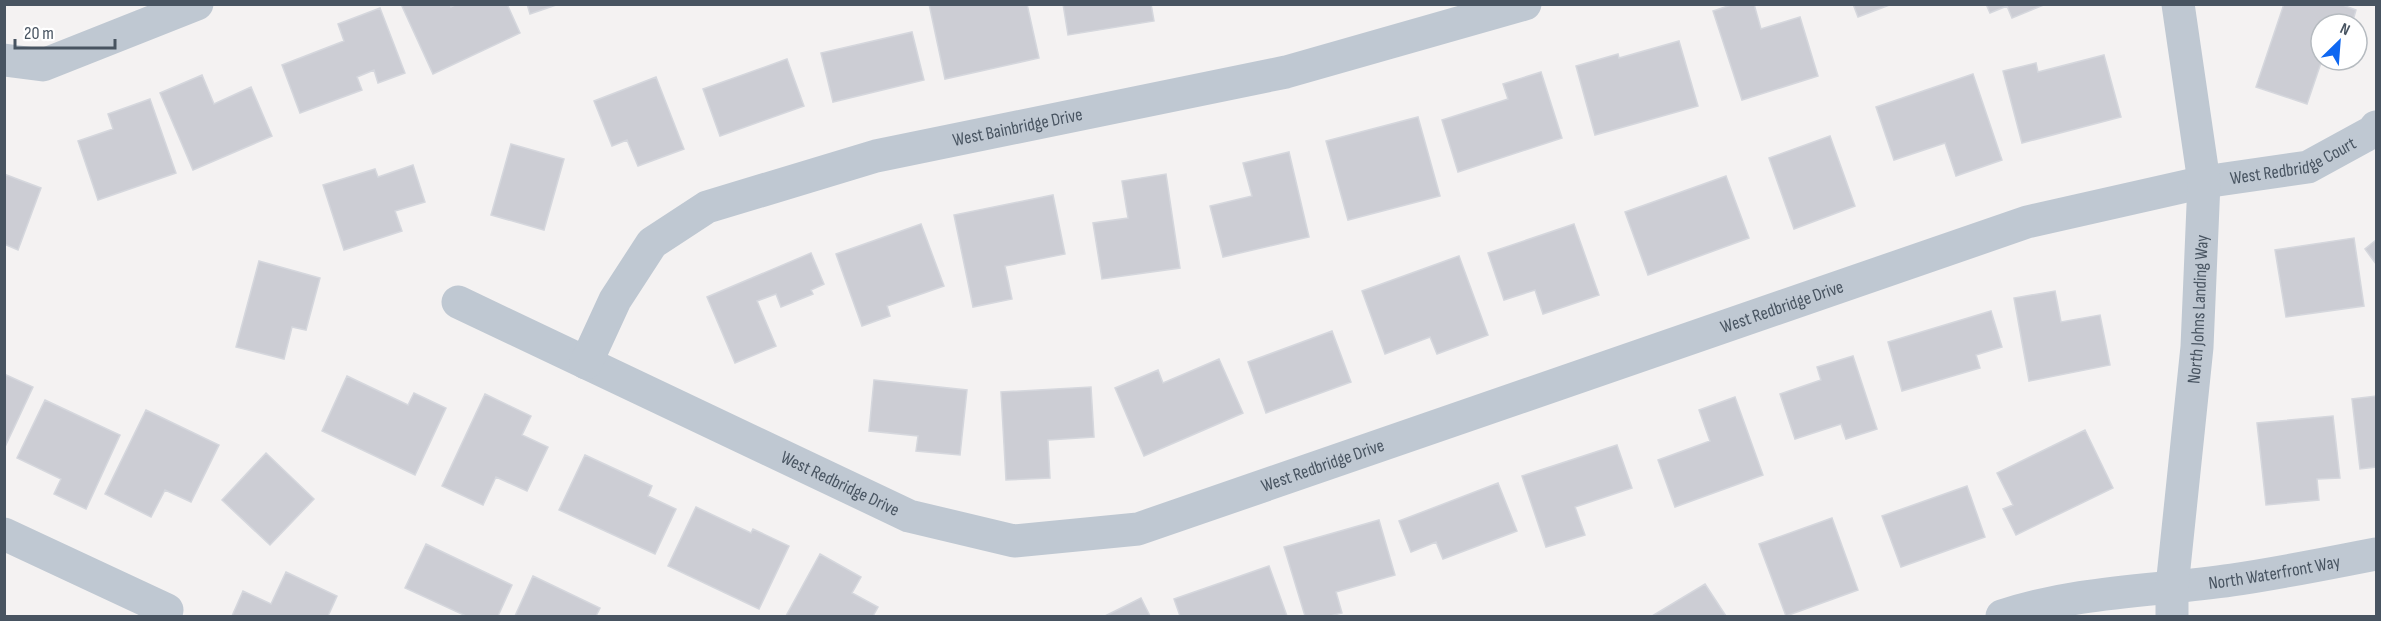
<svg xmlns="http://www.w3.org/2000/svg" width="2381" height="621" font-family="'Sofia Sans Condensed',sans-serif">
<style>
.building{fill:#cccdd4;stroke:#d5d7dd;stroke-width:1.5}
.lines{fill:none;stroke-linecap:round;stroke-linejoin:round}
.minor{stroke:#bfc8d2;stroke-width:33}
.labels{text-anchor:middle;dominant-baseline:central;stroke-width:5;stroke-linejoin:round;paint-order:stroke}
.street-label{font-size:18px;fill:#485461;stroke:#fff}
</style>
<rect width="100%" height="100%" fill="#f4f2f2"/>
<!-- building -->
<path class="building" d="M401,4H450L451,7L457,4H507L520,33L433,74Z
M527,4H559L530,14Z
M929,4H1027L1039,58L945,79Z
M1063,4H1151L1154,21L1068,35Z
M1734,4H1754L1761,29L1800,17L1818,76L1742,100L1713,11Z
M1853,4H1892L1858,17Z
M1986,4H2046L2012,18L2007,6L1990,13Z
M2284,4H2340L2356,10L2352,24H2321L2322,60L2307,104L2256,87Z
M380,8L405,73L378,83L374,70L357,77L362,90L300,113L282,65L344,41L338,24Z
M912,32L924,80L833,102L821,53Z
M1679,41L1698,106L1595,135L1576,66L1618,54L1619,58Z
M2104,55L2121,117L2022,143L2003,71L2036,63L2038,72Z
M787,59L804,106L720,136L703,89Z
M1541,72L1562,138L1458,172L1442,120L1508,99L1503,84Z
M1973,74L2002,160L1956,176L1945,143L1894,160L1876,107Z
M202,75L214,104L251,87L272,136L193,170L160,93Z
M656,77L684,149L638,166L627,140L612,146L594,101Z
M150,99L176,173L98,200L78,141L113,129L108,114Z
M1418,117L1440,196L1348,220L1326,141Z
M1830,136L1855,206L1794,229L1769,158Z
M511,144L564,159L544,230L491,215Z
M1289,152L1309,237L1223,257L1210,206L1252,196L1243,163Z
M413,165L425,202L395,211L402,231L344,250L323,185L375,169L378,177Z
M4,174L41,188L18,250L4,244Z
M1166,174L1180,268L1102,279L1093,223L1128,218L1122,181Z
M1726,176L1749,238L1648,275L1625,212Z
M1053,195L1065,254L1005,266L1012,299L973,307L954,215Z
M921,224L944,286L887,306L890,316L862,326L836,254Z
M1574,224L1599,295L1543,314L1535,290L1504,300L1488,253Z
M2354,238L2364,306L2286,317L2275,250Z
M2376,240V264L2365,249Z
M811,253L824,284L811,290L813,294L781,307L776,294L757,301L776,346L735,363L707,297Z
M1459,256L1488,335L1437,354L1430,337L1385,354L1362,291Z
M259,261L320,278L306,330L292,327L284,359L236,347Z
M2055,291L2061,322L2100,315L2110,365L2029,381L2014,298Z
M1991,311L2002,347L1976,355L1980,368L1902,391L1888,342Z
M1332,331L1351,382L1266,413L1248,362Z
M1853,356L1877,429L1846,439L1841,424L1795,439L1780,394L1821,380L1817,367Z
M1219,359L1243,413L1144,456L1115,388L1158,370L1163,383Z
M4,374L33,387L4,449Z
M347,376L408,405L414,393L446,408L415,475L322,431Z
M874,380L967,390L960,455L916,451L918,436L869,431Z
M1091,387L1094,437L1048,440L1050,478L1006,480L1001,392Z
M485,394L531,416L522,435L548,447L527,491L496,477L483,505L442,486Z
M2376,396V467L2360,469L2352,399Z
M1735,397L1763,475L1675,507L1658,460L1710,441L1699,410Z
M45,400L120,435L86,509L54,494L61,479L17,458Z
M146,410L219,445L191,502L165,490L151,517L105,494Z
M2333,416L2340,478L2317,479L2319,500L2266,505L2257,423Z
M2085,430L2113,488L2016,535L2003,509L2013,505L1997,473Z
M1617,445L1632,488L1575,507L1585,535L1546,547L1522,476Z
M266,453L314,499L270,545L222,500Z
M585,455L652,486L648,496L676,509L655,554L559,510Z
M1498,483L1517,531L1443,559L1436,542L1411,552L1399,521Z
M1967,486L1985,537L1901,567L1882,516Z
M696,507L751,533L753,529L789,546L759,609L668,566Z
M1832,518L1858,590L1786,616L1759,544Z
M1379,520L1395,575L1336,592L1342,613L1330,616H1305L1284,547Z
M426,544L512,585L498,616H466L405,588Z
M820,554L861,577L852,593L878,607L873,616H786Z
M1269,566L1287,616H1180L1174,599Z
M286,572L337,596L328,616H232L243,591L271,604Z
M533,576L600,608L596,616H515Z
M1705,584L1726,616H1652Z
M1141,598L1150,616H1105Z"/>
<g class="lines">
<!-- minor -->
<g class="minor">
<path d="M4,60L43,65L197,4"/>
<path id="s1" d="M458,302L909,516L1014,541L1138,529L2027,222L2204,182L2308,167L2372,132L2376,127"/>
<path id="s2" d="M586,363L615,300L652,243L707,207L876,156L1286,72L1525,4"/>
<path d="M4,534L167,610"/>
<path id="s3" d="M2002,616C2076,591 2156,591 2232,580C2281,573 2329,563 2376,554"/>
<path id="s4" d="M2172,616V587L2197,347L2204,182L2178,4"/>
</g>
</g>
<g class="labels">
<!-- street labels -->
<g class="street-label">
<text stroke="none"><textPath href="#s2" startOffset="524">West Bainbridge Drive</textPath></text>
<text stroke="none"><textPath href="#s1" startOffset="1946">West Redbridge Court</textPath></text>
<text stroke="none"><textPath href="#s1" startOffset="1413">West Redbridge Drive</textPath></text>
<text stroke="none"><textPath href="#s4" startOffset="308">North Johns Landing Way</textPath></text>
<text stroke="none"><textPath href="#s1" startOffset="927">West Redbridge Drive</textPath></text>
<text stroke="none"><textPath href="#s1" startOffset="423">West Redbridge Drive</textPath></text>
<text stroke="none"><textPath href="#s3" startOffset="276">North Waterfront Way</textPath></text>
</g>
</g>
<!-- border -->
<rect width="2381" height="621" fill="none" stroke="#485461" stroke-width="12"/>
<!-- north arrow -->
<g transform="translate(2339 42) rotate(25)"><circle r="28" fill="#ffffff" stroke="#b6bbc0" stroke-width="1.5"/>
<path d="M0-4.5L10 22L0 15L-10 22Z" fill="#0e67f1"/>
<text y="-9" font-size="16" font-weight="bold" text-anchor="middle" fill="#485461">N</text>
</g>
<!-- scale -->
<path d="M15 39v9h100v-9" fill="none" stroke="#485461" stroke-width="3"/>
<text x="24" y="39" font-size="18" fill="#485461" stroke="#ffffff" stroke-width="4.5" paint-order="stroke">20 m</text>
</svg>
